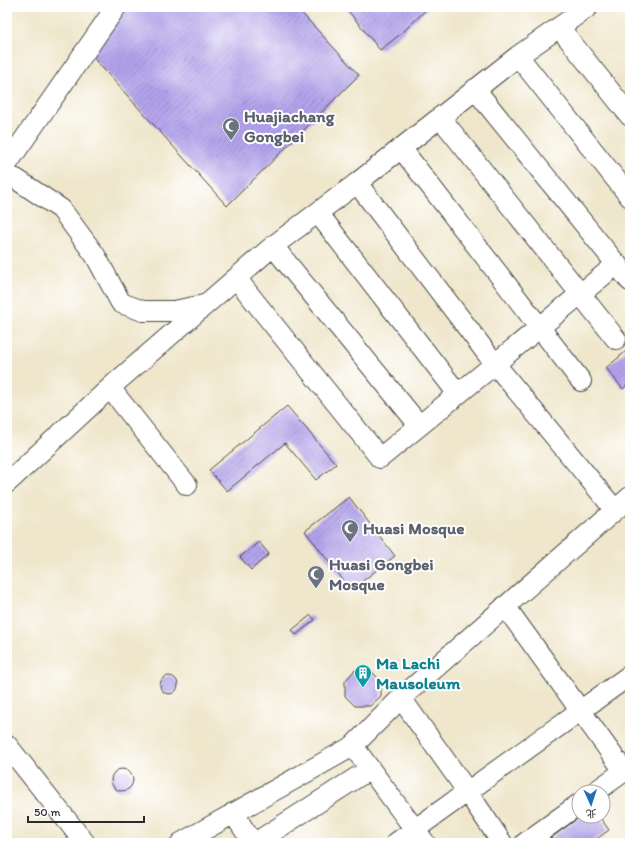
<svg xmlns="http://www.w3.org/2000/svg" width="637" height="850" font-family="Itim,'LXGW WenKai TC',sans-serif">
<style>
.building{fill:url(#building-hatch)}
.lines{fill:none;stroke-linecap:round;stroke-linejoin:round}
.minor-casing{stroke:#484743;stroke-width:22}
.minor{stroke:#fff;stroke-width:20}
.labels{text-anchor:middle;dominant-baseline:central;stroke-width:4;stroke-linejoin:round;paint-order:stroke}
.worship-label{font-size:17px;font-weight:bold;fill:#5b616d;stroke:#fff;text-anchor:start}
.culture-label{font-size:17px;font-weight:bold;fill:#0d838f;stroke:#fff;text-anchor:start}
</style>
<defs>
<pattern id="building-hatch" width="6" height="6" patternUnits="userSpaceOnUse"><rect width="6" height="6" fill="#b2a2ec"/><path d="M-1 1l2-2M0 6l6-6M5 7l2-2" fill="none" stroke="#9184bf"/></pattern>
</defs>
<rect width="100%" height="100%" fill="#fff"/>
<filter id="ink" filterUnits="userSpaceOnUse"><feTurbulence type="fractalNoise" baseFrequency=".025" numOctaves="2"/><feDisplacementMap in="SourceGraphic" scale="8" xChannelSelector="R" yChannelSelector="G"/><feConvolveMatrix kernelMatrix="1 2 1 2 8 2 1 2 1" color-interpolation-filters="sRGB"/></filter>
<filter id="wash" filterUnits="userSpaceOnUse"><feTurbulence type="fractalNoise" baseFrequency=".012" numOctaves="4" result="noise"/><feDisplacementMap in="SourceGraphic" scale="16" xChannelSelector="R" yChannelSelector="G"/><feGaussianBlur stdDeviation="0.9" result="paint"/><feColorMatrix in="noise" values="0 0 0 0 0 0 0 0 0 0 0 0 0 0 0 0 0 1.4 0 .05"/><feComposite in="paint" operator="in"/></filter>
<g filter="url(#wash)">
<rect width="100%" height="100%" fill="#efe6cb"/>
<g id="blocks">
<!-- building -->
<path class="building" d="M126,7H296L359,75L227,206L88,52Z
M345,7H429L402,33L380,50Z
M620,7H630V21Z
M630,348V382L623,389L606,368Z
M287,406L336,464L316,480L285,443L227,491L209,470Z
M349,497L395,556L351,590L305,531Z
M259,542L269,554L251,570L240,557Z
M311,615L315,620L296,635L292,630Z
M355,670H370L381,681V696L370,706H355L345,696V681Z
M160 685a9 9 0 1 1 18 0a9 9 0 1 1-18 0Z
M111 780a11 11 0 1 1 22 0a11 11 0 1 1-22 0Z
M581,816H599L609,830L591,843H544Z"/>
</g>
</g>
<g filter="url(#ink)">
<use href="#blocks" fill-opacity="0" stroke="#484743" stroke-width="1"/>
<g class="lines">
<!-- minor casing -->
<g class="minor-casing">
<path id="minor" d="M559,27L630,116
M518,56L630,197
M475,89L630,281
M440,117L616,339
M401,148L581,381
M7,164L116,7
M7,176L16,179L61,209L95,255L121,303L143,311H174L204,305
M357,183L495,364L615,510
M318,213L458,394
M273,246L419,425
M236,278L380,458L617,264
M110,388L187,485
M7,483L113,385L273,246L357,183L518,56L588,7
M505,606L624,771
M401,698L467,791L502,843
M7,745L85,843
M353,746L425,843
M595,792L630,767
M233,813L253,843
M181,843L353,746L401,698L630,497
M255,843L370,769
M396,843L630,675
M525,843L579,804"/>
</g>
<!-- minor -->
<use href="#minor" class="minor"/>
</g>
</g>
<!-- icons -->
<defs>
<g id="mosque-pin" transform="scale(0.9)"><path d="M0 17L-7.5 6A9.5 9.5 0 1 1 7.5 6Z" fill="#6b7280" stroke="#fff"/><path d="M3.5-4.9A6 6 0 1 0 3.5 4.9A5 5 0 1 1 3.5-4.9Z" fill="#fff"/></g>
<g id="building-pin" transform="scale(0.9)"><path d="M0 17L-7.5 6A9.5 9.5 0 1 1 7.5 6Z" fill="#0f9aa8" stroke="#fff"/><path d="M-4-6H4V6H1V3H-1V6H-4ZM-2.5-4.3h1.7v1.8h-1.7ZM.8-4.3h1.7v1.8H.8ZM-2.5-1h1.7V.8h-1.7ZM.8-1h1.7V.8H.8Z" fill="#fff"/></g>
</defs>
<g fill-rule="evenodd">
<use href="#mosque-pin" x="231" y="126"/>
<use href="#mosque-pin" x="350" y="528"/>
<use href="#mosque-pin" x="316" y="574"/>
<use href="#building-pin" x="363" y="673"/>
</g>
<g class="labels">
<!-- worship labels -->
<g class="worship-label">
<text x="244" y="116">Huajiachang<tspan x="244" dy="20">Gongbei</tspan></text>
<text x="363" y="528">Huasi Mosque</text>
<text x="329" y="564">Huasi Gongbei<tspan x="329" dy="20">Mosque</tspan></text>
</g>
<!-- culture labels -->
<g class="culture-label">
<text x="376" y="663">Ma Lachi<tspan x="376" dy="20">Mausoleum</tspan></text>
</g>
</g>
<!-- margin -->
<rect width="637" height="850" fill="none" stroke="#fff" stroke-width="24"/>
<!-- north arrow -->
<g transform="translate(591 804) rotate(177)"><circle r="19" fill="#ffffff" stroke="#aaaaaa"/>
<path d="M0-3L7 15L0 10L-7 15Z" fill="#1f6fb2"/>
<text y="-6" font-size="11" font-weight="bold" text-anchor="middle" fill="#2b2b2b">北</text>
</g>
<!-- scale -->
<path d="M28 816v6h116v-6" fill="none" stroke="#2b2b2b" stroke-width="2"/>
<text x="34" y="816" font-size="12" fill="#2b2b2b" stroke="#ffffff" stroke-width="3" paint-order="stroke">50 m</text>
</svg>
